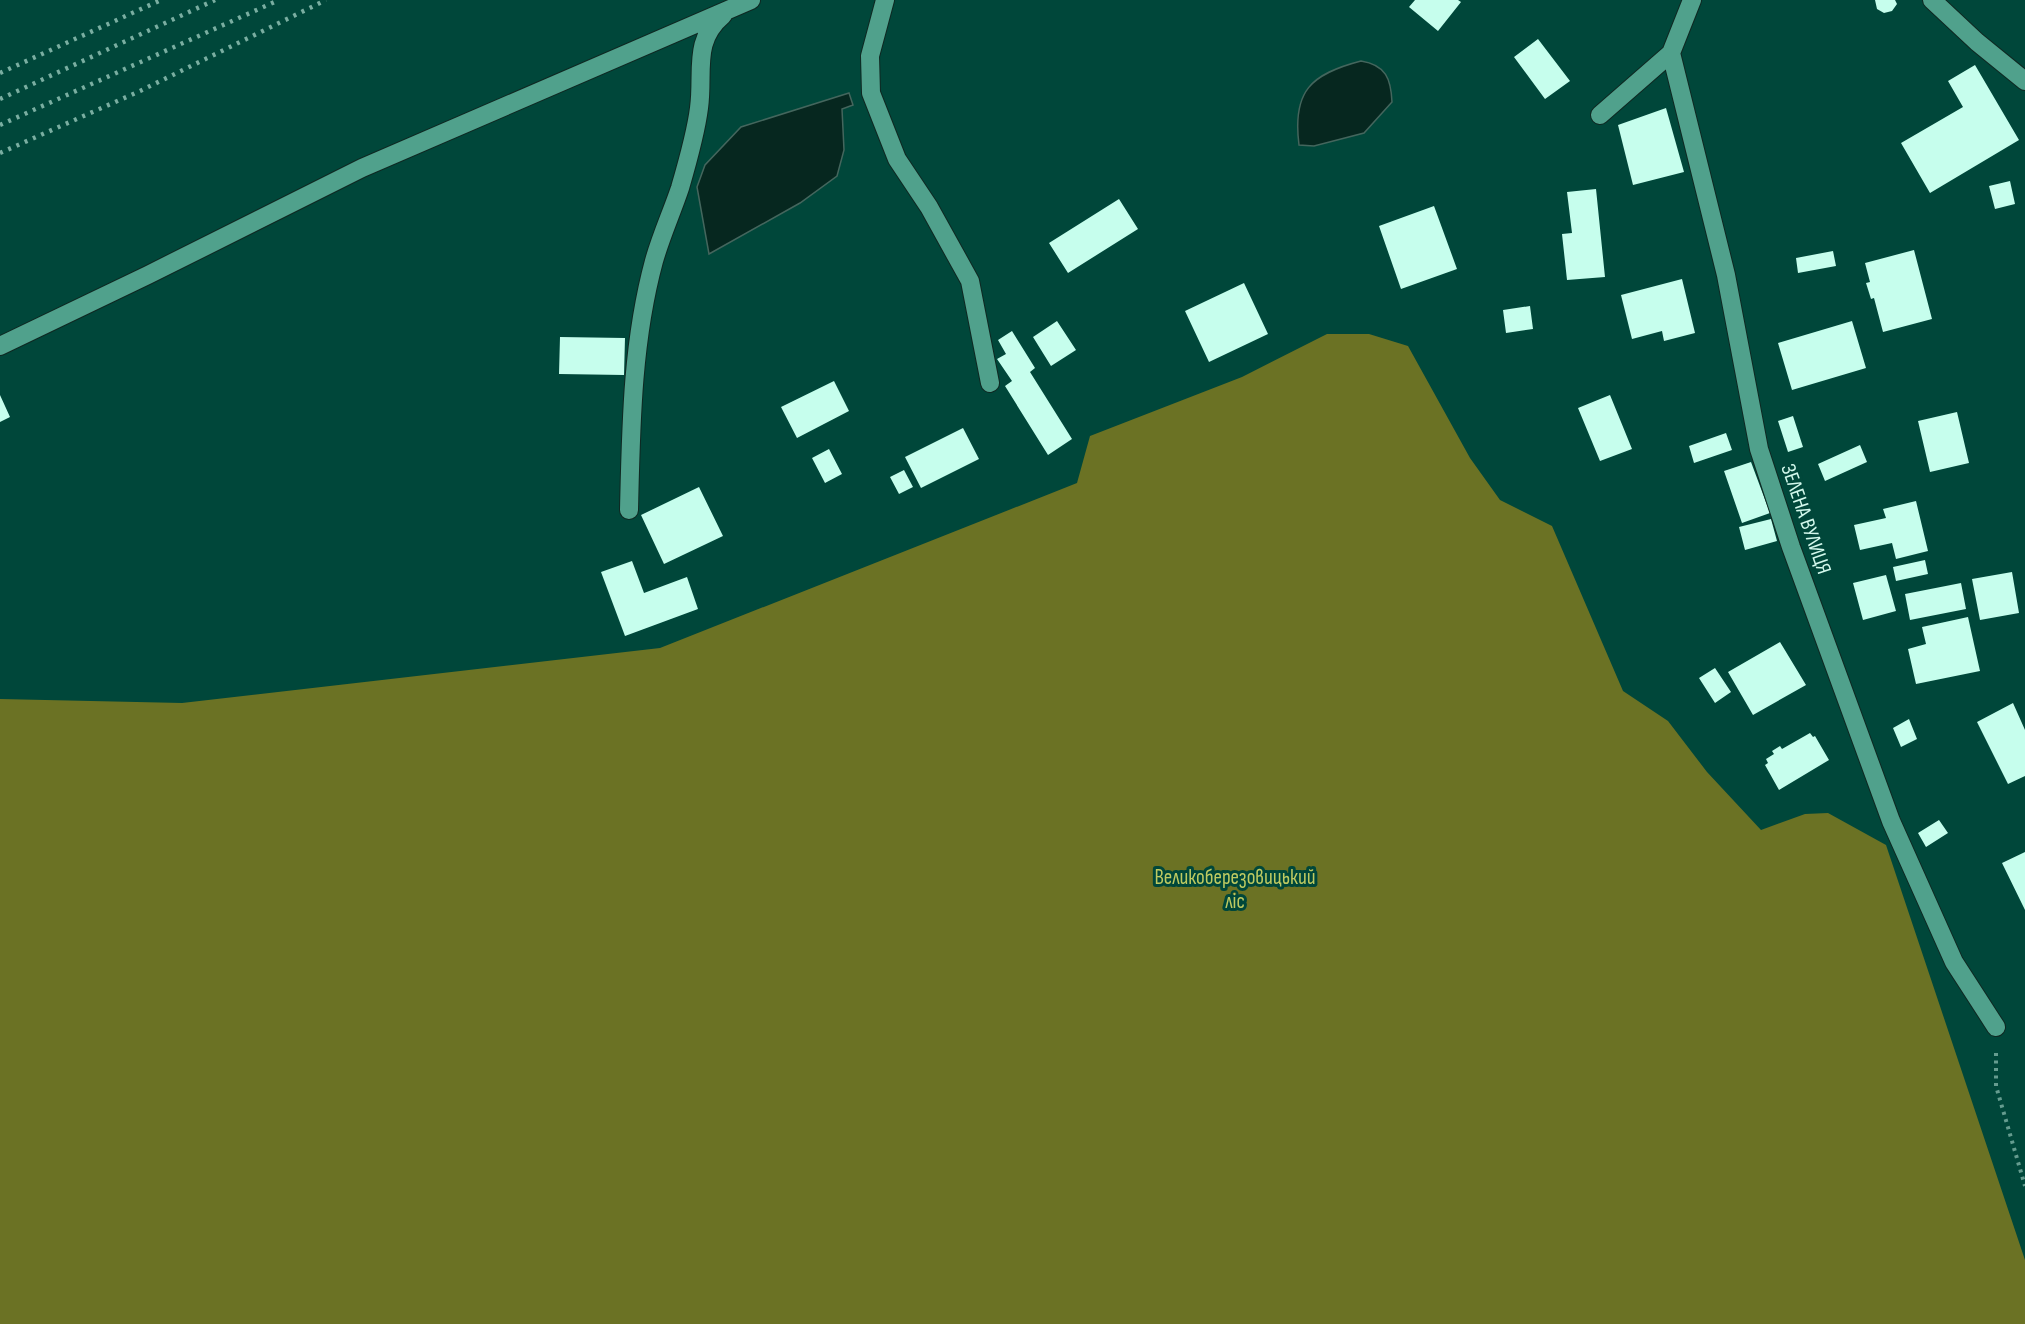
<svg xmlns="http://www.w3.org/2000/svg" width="2025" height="1324" font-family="'Sofia Sans Condensed',sans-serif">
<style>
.forest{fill:#6b7224}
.water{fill:#06271f;stroke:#44665d;stroke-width:1.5}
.building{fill:#c6feed}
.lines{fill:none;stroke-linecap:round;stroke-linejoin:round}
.minor-casing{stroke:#0f2822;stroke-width:20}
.path{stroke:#659c8f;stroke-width:4;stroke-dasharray:3 4.5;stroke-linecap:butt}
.minor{stroke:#50a18c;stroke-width:18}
.rail{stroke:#7aaea1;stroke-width:4.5;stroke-dasharray:3 6;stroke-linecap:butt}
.tree{fill:#688f4f}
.labels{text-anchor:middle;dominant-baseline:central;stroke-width:6;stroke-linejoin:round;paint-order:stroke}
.street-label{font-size:21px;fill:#d3f9ed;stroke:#00473a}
.park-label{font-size:21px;fill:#beca61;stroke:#00473a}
</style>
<rect width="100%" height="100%" fill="#00473a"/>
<!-- forest -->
<path class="forest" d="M1327,334H1369L1408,346L1470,458L1500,500L1552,526L1623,691L1668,721L1707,772L1761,830L1805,814L1828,813L1886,845L2025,1260V1324H0V699L182,703L660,648L1077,483L1090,436L1242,377Z"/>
<!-- water -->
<path class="water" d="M1361,61C1386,65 1391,79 1392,102L1364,133L1314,146L1299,145C1292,91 1311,74 1361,61Z
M849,93L853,105L842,109L844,150L837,176L800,203L709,254L697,187L705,165L741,127Z"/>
<!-- building -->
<path class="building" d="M1415,0H1458L1461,2L1438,31L1409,7Z
M1875,0H1895L1897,4L1892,11L1884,13L1877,9Z
M1538,39L1570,81L1545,99L1514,57Z
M1975,65L2019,140L1930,193L1901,143L1963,107L1948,81Z
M1666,108L1684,172L1633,185L1618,125Z
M2010,181L2015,204L1995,209L1989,186Z
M1596,189L1605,277L1567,280L1562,234L1572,233L1567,192Z
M1119,199L1138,229L1068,273L1049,243Z
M1434,206L1457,269L1401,289L1379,226Z
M1914,250L1932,319L1883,332L1874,298L1871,299L1866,283L1870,282L1865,263Z
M1833,251L1836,266L1798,273L1796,258Z
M1682,279L1695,333L1664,341L1662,331L1632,339L1621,295Z
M1244,283L1268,334L1209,362L1185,311Z
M1530,306L1533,329L1506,333L1503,310Z
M1057,321L1076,350L1051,366L1033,337Z
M1852,321L1866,368L1792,390L1778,343Z
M1012,331L1035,368L1030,372L1072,439L1048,455L1005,386L1012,381L997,359L1006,354L998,340Z
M560,337L625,338L624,375L559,374Z
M834,381L849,411L797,438L781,407Z
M0,395L10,417L0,422Z
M1610,395L1632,449L1600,461L1578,408Z
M1957,412L1969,463L1930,472L1918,421Z
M1793,416L1803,447L1788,452L1778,421Z
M963,428L979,459L921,488L905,457Z
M1726,433L1732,450L1694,463L1689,446Z
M1860,445L1867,462L1825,481L1818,464Z
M829,449L842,474L825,483L812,458Z
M1751,462L1770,513L1742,523L1724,471Z
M904,470L913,487L899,494L890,477Z
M699,487L723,536L664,564L641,515Z
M1916,501L1928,551L1896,559L1892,543L1860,550L1854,525L1886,518L1883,509Z
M1771,519L1777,541L1745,550L1739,527Z
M1925,560L1928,574L1896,581L1893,567Z
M632,561L644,593L687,577L698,609L625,636L601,572Z
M2012,572L2019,613L1980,620L1972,579Z
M1886,575L1896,611L1863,620L1853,583Z
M1961,583L1966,609L1910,620L1905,594Z
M1968,617L1980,671L1916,684L1908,649L1926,644L1922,627Z
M1780,642L1806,685L1753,715L1728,672Z
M1715,668L1731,692L1715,703L1699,678Z
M2013,703L2025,730V776L2008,784L1977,722Z
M1909,719L1917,739L1901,747L1893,728Z
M1810,733L1813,737L1815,736L1829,760L1779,790L1765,765L1768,763L1766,759L1774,754L1772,751L1780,746L1782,749Z
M1939,820L1948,833L1926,847L1918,833Z
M2025,852V910L2002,863Z"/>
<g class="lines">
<!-- minor casing -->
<g class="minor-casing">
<path id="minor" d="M885,0L870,56L871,93L897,159L929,207L970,281L990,383
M1692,0L1671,53L1726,275L1759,449L1791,547L1891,821L1954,962L1996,1027
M1932,0L1977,42L2025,81
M1600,115L1671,53
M0,346L148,275L362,168L751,0
M629,510C631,426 632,342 654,261C661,236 672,212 680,188C687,164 696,132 699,108C704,72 692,41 723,15"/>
</g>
<!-- path -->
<path class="path" d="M1996,1053V1086L2025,1186"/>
<!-- minor -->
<use href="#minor" class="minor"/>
<!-- rail -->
<path class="rail" d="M0,73L161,0
M0,99L215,0
M0,125L279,0
M0,153L140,91L326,0"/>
</g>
<!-- trees -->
<circle class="tree" cx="1799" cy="496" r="9"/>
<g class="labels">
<!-- street labels -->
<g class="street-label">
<text transform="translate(1806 519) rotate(71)">ЗЕЛЕНА ВУЛИЦЯ</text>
</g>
<!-- park labels -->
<g class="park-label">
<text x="1235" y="877">Великоберезовицький<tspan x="1235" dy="24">ліс</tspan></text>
</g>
</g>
</svg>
